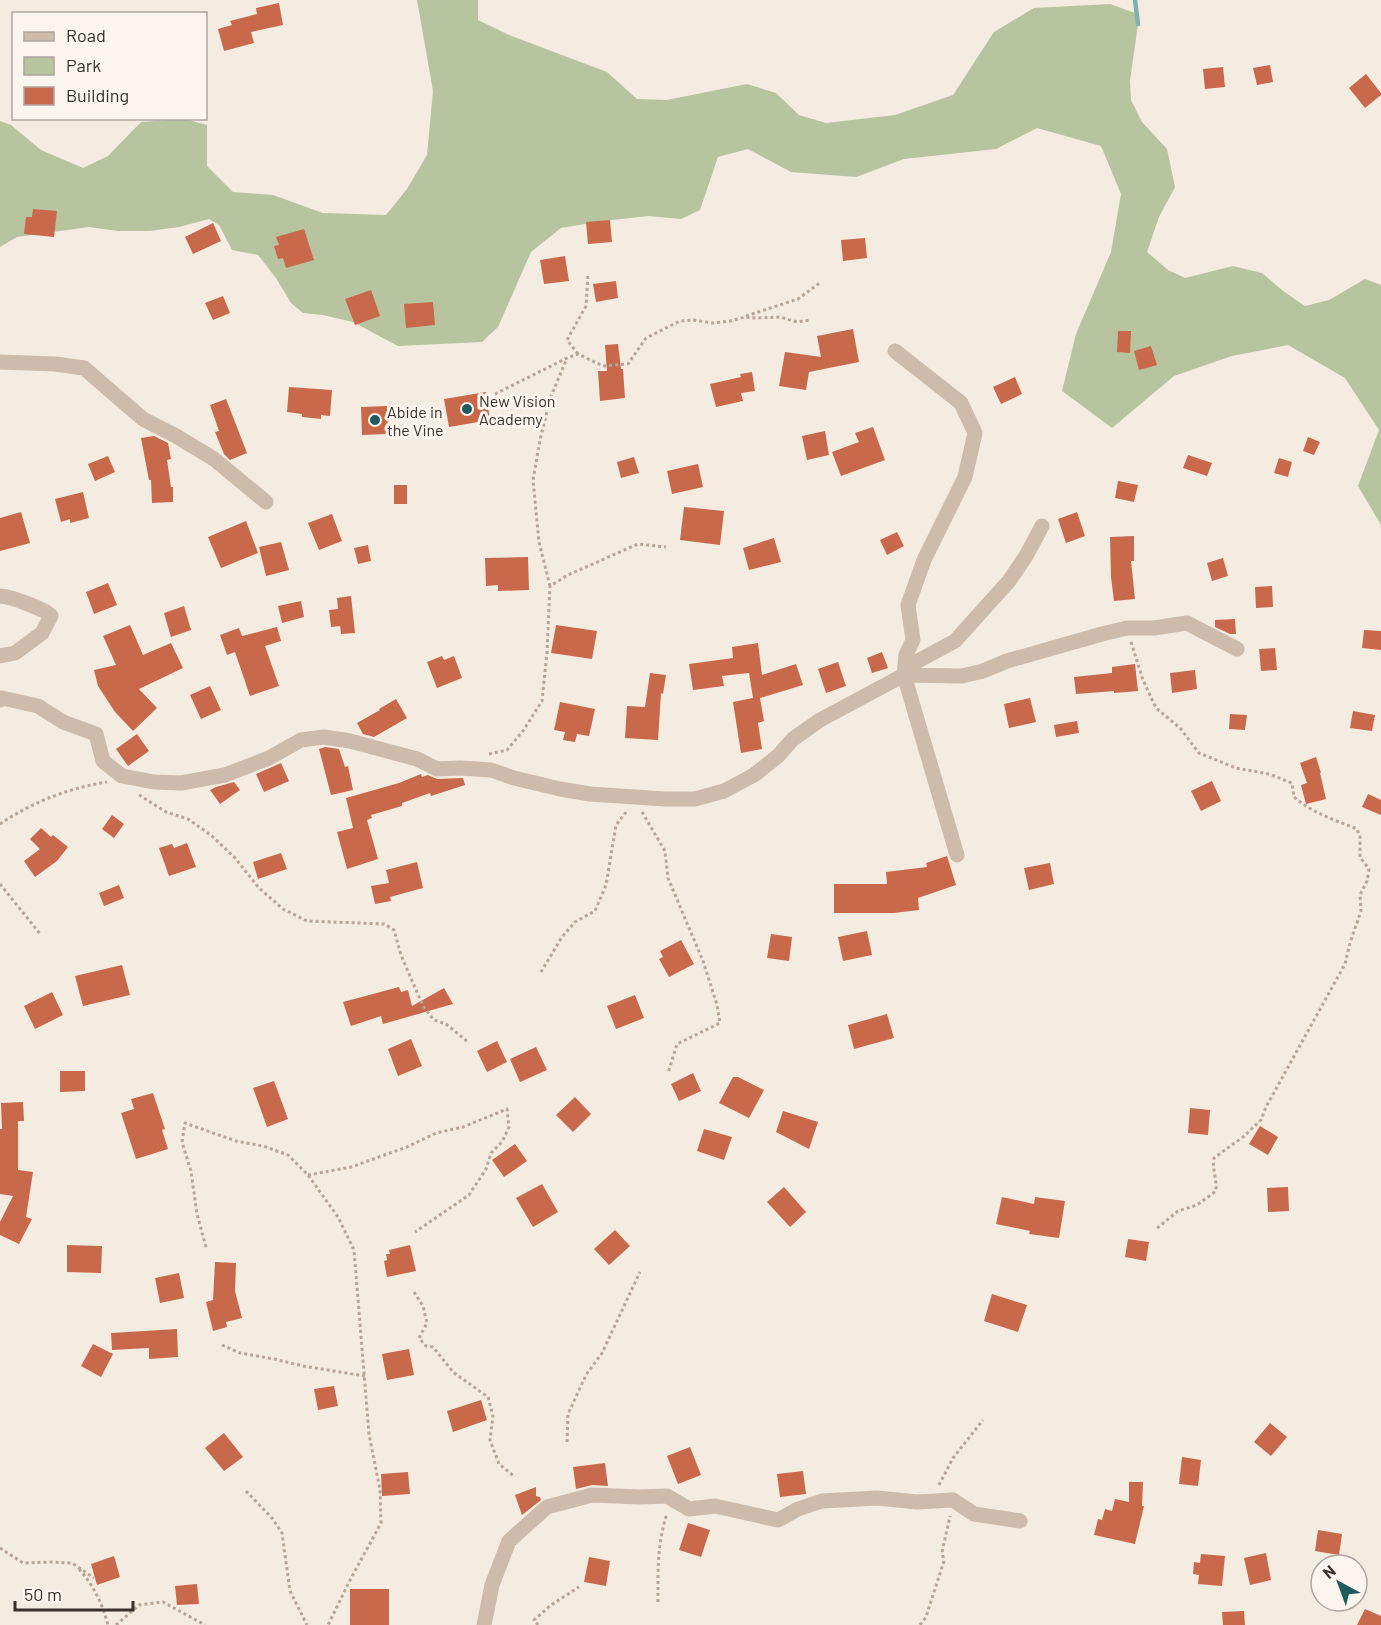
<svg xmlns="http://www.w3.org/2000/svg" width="1381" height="1625" font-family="Barlow,sans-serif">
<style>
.green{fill:#b8c4a0}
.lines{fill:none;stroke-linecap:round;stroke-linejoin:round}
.stream{stroke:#7fb0b2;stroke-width:4.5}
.building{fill:#c8694b}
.path{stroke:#b9a596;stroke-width:3;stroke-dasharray:3 3;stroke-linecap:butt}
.minor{stroke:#cdbbac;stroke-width:15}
.poi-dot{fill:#1f5a5e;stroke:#fbf5ee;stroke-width:2}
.labels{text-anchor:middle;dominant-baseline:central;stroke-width:6;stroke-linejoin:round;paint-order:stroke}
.poi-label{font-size:16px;fill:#3b302b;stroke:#fbf5ee;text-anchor:start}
</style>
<rect width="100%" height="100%" fill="#f4ebe1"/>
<!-- green -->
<path class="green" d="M417,0H478V20L509,35L607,72L637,99L667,100L747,84L776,93L799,115L826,123L895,115L953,95L994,32L1034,8L1110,4L1135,13L1138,24L1130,81L1131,100L1142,122L1167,149L1175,187L1159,217L1147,252L1168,270L1185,278L1233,266L1262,273L1283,291L1305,306L1329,300L1365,279L1381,285V525L1358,486L1379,430L1345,378L1288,345L1232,356L1174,376L1112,428L1062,391L1076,334L1111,252L1121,194L1101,146L1037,128L996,149L904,159L856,177L791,172L748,149L718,157L700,210L681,219L649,216L603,221L561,228L531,252L498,327L482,342L398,346L353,322L323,315L303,313L291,303L276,278L258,255L232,250L219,225L209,219L179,227L150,231H118L89,227L17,237L0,247V121L11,125L41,150L83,168L108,156L141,122L184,119L207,125V166L233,192L273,195L323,213L386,215L407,189L427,155L433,91Z"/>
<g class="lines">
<!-- stream -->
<path class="stream" d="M1135,0L1138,24"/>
</g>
<!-- building -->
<path class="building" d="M279,3L283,25L251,32L254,43L224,51L218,29L232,25L230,21L257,14L256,8Z
M1270,65L1273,82L1257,85L1253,68Z
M1223,67L1225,87L1205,89L1203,69Z
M1366,74L1381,93V95L1365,108L1349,88Z
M33,209L57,211L54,237L24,234L26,217H32Z
M610,220L612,242L588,244L586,222Z
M213,223L221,241L193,254L185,237Z
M304,229L314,260L286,268L283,258L278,259L274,246L279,245L276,237Z
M865,238L867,258L843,261L841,240Z
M565,256L569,281L544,284L540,260Z
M616,281L618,298L596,302L593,284Z
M371,290L380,316L355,325L345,299Z
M223,296L230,313L213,320L205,303Z
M433,302L435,325L406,328L404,304Z
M853,329L859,362L809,372L806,390L779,386L785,352L821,357L817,336Z
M1118,331H1131L1130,353L1117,352Z
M618,344L621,369H623L625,398L600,401L598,371H607L605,345Z
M1151,346L1157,365L1139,370L1134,351Z
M752,372L755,391L741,393L743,401L716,407L710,384L741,377L740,374Z
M1015,377L1022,394L1001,404L993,387Z
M289,387L332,390L330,416L321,415V419L302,417V414L287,412Z
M486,392L490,420L449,427L444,399Z
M226,399L247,453L230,460L224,454L215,432L219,431L210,405Z
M387,406L388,434L362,435L361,407Z
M873,427L885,460L841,476L832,452L859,442L855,433Z
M825,431L829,455L807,460L802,436Z
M154,436L168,443L171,459L167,460L171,487H173V502L152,503L151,480H149L141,438Z
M1308,437L1320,442L1314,455L1303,451Z
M1188,455L1212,463L1207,476L1183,468Z
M108,456L115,472L95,481L88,464Z
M634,457L639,473L621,478L617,462Z
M1279,458L1292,462L1288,477L1274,473Z
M698,464L703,487L672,494L667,471Z
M1118,481L1138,485L1134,502L1115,498Z
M394,485H407V504H394Z
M83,492L89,518L70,523V519L61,522L55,499Z
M684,507L724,511L720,545L680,540Z
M21,512L30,543L0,551V518Z
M1077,512L1085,536L1066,543L1058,519Z
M332,514L342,541L319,550L308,523Z
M246,521L258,553L221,568L208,537Z
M897,532L904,546L887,555L880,540Z
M1134,536V561H1131L1135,599L1114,601L1111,577L1110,537Z
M774,538L781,562L749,570L743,548Z
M281,542L289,570L266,576L259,547Z
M368,545L371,561L358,564L354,548Z
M528,557L529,590L498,591V585L486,586L485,558Z
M1223,558L1228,576L1212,581L1207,563Z
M108,583L117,605L94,614L86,592Z
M1272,586L1273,607L1256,608L1255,587Z
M351,596L355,633L341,634L340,626L331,627L329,610L338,609L337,598Z
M301,601L304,617L282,623L278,606Z
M184,606L191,630L171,637L164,613Z
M1235,619L1236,634H1230L1215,627V620Z
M130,625L143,655L171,643L183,668L139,689L157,708L133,731L115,712L98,686L94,670L116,665L103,636Z
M556,625L597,631L592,659L551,653Z
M277,627L281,641L265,646L279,686L250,696L235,652L227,655L220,635L239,628L242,636Z
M1364,630L1381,631V650L1362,648Z
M758,643L762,675L796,664L803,685L760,698L764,721L758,723L762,749L741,753L733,702L753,698L749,673L722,676L724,686L693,690L689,664L733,658L732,647Z
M1275,648L1277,670L1261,671L1259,649Z
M882,652L888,668L872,673L867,658Z
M442,656L444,660L454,656L462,678L437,688L427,662Z
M838,662L846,686L826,693L818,669Z
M1135,664L1138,691L1114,693V691L1076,694L1074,677L1112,673V667Z
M1195,670L1197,689L1172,693L1170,673Z
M650,673L666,675L663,694L661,693L658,740L625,738L627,706L645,707Z
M210,686L221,710L201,719L190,695Z
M1030,698L1036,722L1009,728L1004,704Z
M396,699L407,718L374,737L363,734L357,723L380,710L379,709Z
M560,702L595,709L589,736L577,734L575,742L563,740L565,732L554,730Z
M1353,711L1375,715L1372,731L1350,728Z
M1230,714L1247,715L1245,730L1229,729Z
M1077,721L1079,733L1056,737L1054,725Z
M137,734L149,751L128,766L116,749Z
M325,747L339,749L345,767L348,766L353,790L331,795L319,749Z
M1316,757L1321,773H1320L1326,799L1306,804L1301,785L1307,783L1300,763Z
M281,763L289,781L264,792L256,774Z
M421,774L422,777L428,775L437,779L463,778L465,785L431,796L430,793L402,803V806L371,815L372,818L367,820L378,859L347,869L337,832L353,828L346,798L399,783Z
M1212,781L1221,801L1201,811L1191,791Z
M234,782L240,790L220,804L210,790L216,787Z
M1368,794L1381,800V815L1362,807Z
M112,815L124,824L114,838L102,829Z
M41,828L51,837L53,835L68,847L57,861L35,877L24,861L40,849L30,839Z
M187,843L196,867L169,876L159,848L172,844L174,848Z
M281,853L287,869L258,879L253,862Z
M947,856L956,885L918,898L919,910L894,913H834V884H887L886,872L927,867L926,863Z
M417,862L423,888L390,897L391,901L375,904L371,886L389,883L386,870Z
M1050,863L1054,884L1029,890L1024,868Z
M119,885L124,898L104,906L99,893Z
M867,931L872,955L843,961L838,937Z
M771,934L792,937L789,961L767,958Z
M681,940L694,964L669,977L659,959L663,957L660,951Z
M122,965L130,995L83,1006L75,976Z
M399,987L401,992L408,990L412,1006L444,988L453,1004L383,1024L381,1016L351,1026L343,1002Z
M52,992L63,1015L35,1029L24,1006Z
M635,995L644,1018L616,1029L607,1006Z
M887,1014L894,1038L854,1049L848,1025Z
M411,1039L422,1066L398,1076L388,1049Z
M497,1041L507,1062L487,1072L477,1051Z
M536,1047L547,1070L520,1082L510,1059Z
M60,1071H85V1091L60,1092Z
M693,1073L701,1091L679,1101L671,1084Z
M733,1077H738L764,1090L749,1118L719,1103Z
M274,1081L288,1119L267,1127L253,1088Z
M153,1093L165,1129L162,1130L168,1149L136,1159L121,1113L134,1109L131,1099Z
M575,1097L591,1114L573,1132L556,1115Z
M23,1102L24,1121H18V1170L33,1172L26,1217L32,1219L19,1244L0,1235V1222L13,1196L0,1194V1129H2L1,1103Z
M1190,1108L1210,1110L1208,1135L1188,1133Z
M783,1111L818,1122L809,1149L776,1132Z
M1260,1126L1278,1137L1268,1155L1249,1144Z
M704,1129L732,1137L724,1160L697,1151Z
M515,1144L527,1161L504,1177L492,1160Z
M542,1184L558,1212L533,1227L516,1198Z
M784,1187L806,1212L790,1227L767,1202Z
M1288,1187L1289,1211L1268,1212L1267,1188Z
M1002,1197L1034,1204L1035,1197L1065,1201L1059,1238L1029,1234L1030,1231L996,1224Z
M615,1230L630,1246L609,1265L594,1249Z
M1128,1239L1149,1242L1146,1261L1125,1257Z
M67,1245L102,1246L101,1273L67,1272Z
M410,1245L416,1271L387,1277L384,1261L387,1260L386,1254H390L389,1250Z
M215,1262L236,1263L235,1291L242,1318L226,1322L227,1327L213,1331L206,1302L213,1300Z
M179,1273L184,1298L160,1303L155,1278Z
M992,1294L1027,1305L1018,1332L984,1321Z
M177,1329L178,1357L149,1359V1348L112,1350L111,1333Z
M93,1344L113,1354L101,1377L81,1366Z
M409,1349L414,1375L387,1380L382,1354Z
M334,1386L338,1406L318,1410L314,1389Z
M481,1400L487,1420L453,1432L447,1411Z
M1270,1423L1287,1437L1271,1456L1254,1442Z
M224,1433L243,1457L224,1471L205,1448Z
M690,1447L701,1475L678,1484L667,1456Z
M1182,1457L1201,1460L1198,1486L1179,1484Z
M605,1463L608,1486L592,1485L576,1489L573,1467Z
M803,1471L806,1494L780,1497L777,1474Z
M408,1472L410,1494L382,1496L381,1474Z
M1129,1482H1143L1142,1506H1144L1135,1544L1094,1535L1098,1519L1102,1520L1105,1509L1112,1511L1115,1499L1129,1502Z
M536,1487V1496L540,1497L541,1500L522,1515L515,1495Z
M688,1523L710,1530L701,1557L679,1550Z
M1318,1530L1342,1534L1339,1555L1315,1551Z
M1266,1553L1271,1580L1250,1585L1244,1558Z
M1201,1554L1225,1556L1222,1586L1198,1584L1199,1575L1193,1574L1194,1562L1200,1563Z
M114,1556L120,1577L97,1585L91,1564Z
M589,1557L610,1561L606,1586L584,1582Z
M197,1584L199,1604L177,1605L175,1586Z
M350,1589H389V1625H350Z
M1365,1609L1381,1616V1625H1357Z
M1244,1611L1245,1625H1223L1222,1612Z"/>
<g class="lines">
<!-- path -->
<path class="path" d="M746,316L798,299L821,282
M578,354L567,340L586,306L588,275
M495,394L567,358L578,354L603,366L628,364L646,338L680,321L693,320L713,323L730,321L745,317L756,318L780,317L797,322L810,320
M550,586L539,542L533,480L540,440L550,399L567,358
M1131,642L1143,680L1156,708L1180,728L1199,753L1236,768L1269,774L1292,783L1294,797C1312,813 1335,820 1357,829L1360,837V857L1369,869L1367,881L1360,895L1361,911L1350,943L1345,964L1266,1107L1261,1120L1243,1137L1214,1158C1212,1170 1217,1179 1216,1191L1197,1205L1178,1211L1156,1229
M489,754L507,750L523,731L542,701L547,653L550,586L568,575L638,544L666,547
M139,795L166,812L188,819L212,836L235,858L259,888L283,909L307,921L384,924L394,930L401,955L423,1006L434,1020L446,1024L468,1042
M642,812L665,851L668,878L703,961L717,1005L720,1023L677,1044L668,1073
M0,824C32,802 69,788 107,782
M0,884L41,935
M541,972L562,937L575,922L595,911L606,885L616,825L627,811
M308,1175L351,1167L407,1147L436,1133L463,1127L507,1109L509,1127L502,1142L491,1153L486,1169L469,1195L415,1232
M206,1247L197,1214L191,1171L182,1142L185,1123L236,1141L263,1146L288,1155L308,1175L338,1217L354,1250L369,1434L380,1490L381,1523L349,1582L328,1625
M414,1292L423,1306L427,1323L419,1338L426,1346L433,1347L453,1372L488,1397L493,1416L490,1440L499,1464L515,1477
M222,1345L240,1353L274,1359L303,1366L365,1376
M567,1442L568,1414L586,1375L602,1353L640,1272
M939,1485L953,1458L983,1420
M246,1491L272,1518L282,1533L290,1591L307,1625
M0,1548L23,1563L50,1562L72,1563L94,1578
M79,1569C94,1586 102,1603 108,1625
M658,1602C658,1568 657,1546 667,1513
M116,1625L139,1605L163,1602L205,1625
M538,1625L534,1620L551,1605L579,1587
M920,1625L926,1617L944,1561L942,1552L950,1516"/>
<!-- minor -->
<path class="minor" d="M895,351L961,403L975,433L965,477L924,560L908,605L913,640L906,655L904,675L957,855
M0,362L55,364L84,368L143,419L176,436L214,459L266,502
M0,596C9,596 45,609 51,616L42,633L15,653L0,656
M905,668L955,641L1009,581L1026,556L1042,526
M0,700L2,698L38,706L63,722L96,734L103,761L122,776L154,782L181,783L225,775L269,758L301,740L324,737L350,741L417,759L437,769L460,768L491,770L514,778L560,789L590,794L665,799H695L724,791L754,775L778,756L793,739L820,720L904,675L962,676L983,671L1007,661L1102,634L1127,628H1154L1187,623L1237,649
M484,1625L492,1585L509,1541L547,1507L592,1495L640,1497L667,1496L689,1509L715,1506L778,1520L798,1509L822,1501L877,1498L917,1502L953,1500L974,1514L1020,1521"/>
</g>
<!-- markers -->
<g class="poi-dot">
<circle cx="467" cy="409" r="6"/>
<circle cx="375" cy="420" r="6"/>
</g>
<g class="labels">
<!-- poi labels -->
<g class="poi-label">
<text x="479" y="400">New Vision<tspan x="479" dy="18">Academy</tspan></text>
<text x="387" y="411">Abide in<tspan x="387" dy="18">the Vine</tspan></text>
</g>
</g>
<!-- legend -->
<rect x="12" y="12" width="195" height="108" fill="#fbf5ee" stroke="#aea6a0" stroke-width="1.5"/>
<rect x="24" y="32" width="30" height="9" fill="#cdbbac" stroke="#aea6a0" stroke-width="1.5"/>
<text x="66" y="42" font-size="18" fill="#3b302b">Road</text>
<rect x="24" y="57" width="30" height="18" fill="#b8c4a0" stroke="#aea6a0" stroke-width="1.5"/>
<text x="66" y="72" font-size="18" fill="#3b302b">Park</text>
<rect x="24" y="87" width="30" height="18" fill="#c8694b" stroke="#aea6a0" stroke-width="1.5"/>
<text x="66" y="102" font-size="18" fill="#3b302b">Building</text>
<!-- north arrow -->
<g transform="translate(1339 1583) rotate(319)"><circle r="28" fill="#fbf5ee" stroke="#aea6a0" stroke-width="1.5"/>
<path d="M0-4.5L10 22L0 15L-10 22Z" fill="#1f5a5e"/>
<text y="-9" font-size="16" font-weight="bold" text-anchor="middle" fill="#3b302b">N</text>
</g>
<!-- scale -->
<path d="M15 1601v9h118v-9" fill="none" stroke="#3b302b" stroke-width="3"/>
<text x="24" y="1601" font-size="18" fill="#3b302b" stroke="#fbf5ee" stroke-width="4.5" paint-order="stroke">50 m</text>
</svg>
